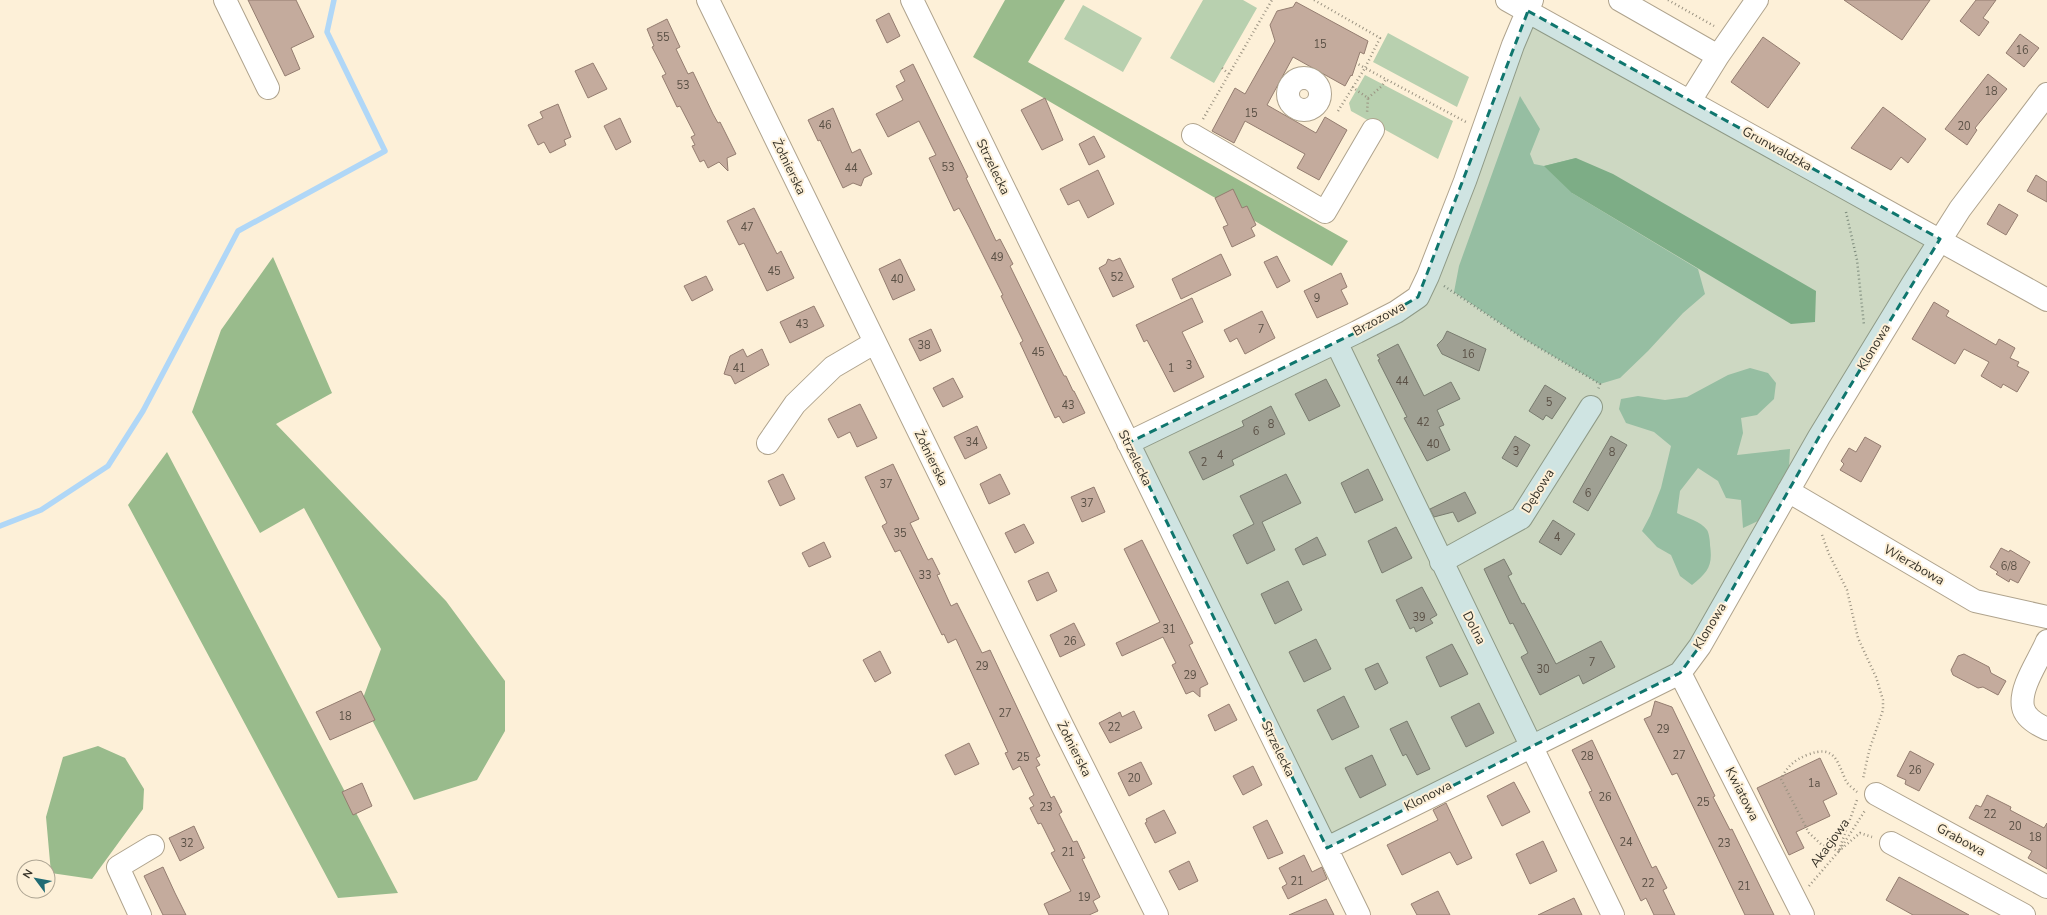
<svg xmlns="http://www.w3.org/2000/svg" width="2047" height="915" font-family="'Nunito Sans',sans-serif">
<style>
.green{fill:#b8d0af}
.forest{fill:#99bb8c}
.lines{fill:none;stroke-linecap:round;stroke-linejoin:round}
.stream{stroke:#b0d7f7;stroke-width:5.5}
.building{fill:#c4ab9d;stroke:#947d70}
.minor-casing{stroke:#afa38d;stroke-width:24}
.path{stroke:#9a9281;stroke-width:2.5;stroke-dasharray:1 3;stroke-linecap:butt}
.minor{stroke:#fff;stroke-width:22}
.marked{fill:#0f766e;fill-opacity:0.2;stroke:#0f766e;stroke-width:3;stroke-dasharray:8 5;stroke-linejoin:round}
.labels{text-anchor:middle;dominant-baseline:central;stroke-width:4;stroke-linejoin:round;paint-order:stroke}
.number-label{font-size:11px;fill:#5a5045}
.street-label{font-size:13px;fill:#363228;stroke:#fdf0d8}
</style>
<rect width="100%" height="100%" fill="#fdf0d8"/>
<!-- green -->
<path class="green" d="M1203,0H1243L1257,8L1214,83L1170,58Z
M1083,5L1142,38L1123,72L1064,39Z
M1388,33L1469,77L1457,107L1373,62Z
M1365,75L1453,121L1438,159L1351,111L1349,103Z
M1520,96L1540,129L1530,154L1534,164L1544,166L1576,158L1572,193L1698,269L1705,294L1683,313L1648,351L1620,378L1600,384L1521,337L1454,292L1459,266Z
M1750,368L1768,373L1776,383L1774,399L1757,415L1741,418L1743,433L1737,455L1790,449L1789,468L1773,496L1758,521L1743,528L1741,500L1726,498L1718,481L1698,468L1680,491L1677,513C1686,518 1701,521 1707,530C1709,533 1710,541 1710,545C1713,566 1708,572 1692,585L1680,576L1671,555L1657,547L1642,531L1650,516L1661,488L1671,446L1654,432L1626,423L1619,409L1621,399L1638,396L1665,400L1687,397L1728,375Z"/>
<!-- forest -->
<path class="forest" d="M1005,0H1065L1028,62L1348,241L1332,266L973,57Z
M1576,158L1613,174L1816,291L1815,322L1791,324L1572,193L1544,166Z
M273,257L332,393L276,424L446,601L505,681V731L477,780L414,800L362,701L381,649L304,508L260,533L192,412L221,330Z
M167,452L398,893L338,898L128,505Z
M98,746L125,758L144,789L143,809L92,879L51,873L46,817L63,757Z"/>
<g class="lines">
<!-- stream -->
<path class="stream" d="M0,526L41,510L108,466L143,411L238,231L385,151L327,32L334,0"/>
</g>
<!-- building -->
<path class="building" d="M248,0H296L314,37L291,48L300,69L285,76Z
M1844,0H1930L1902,40Z
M1976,0H1996L1983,18L1989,22L1979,36L1960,21Z
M1296,2L1368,41L1364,54L1360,52L1352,76L1351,75L1345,86L1293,57L1267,105L1316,133L1325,117L1347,130L1319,180L1297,168L1305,154L1245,121L1234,143L1212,131L1235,88L1245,94L1275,41L1270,25L1277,11L1293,7Z
M889,13L900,36L887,43L876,20Z
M667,19L680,47L676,49L688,74L693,72L713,114L718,123L720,122L736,154L727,158L728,171L719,162L708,168L704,160L700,162L692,146L695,145L691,137L695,135L680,106L677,107L662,76L666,74L652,47L654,46L647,29Z
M2020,34L2039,48L2024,67L2006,53Z
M1763,37L1800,63L1768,108L1731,82Z
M593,63L607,89L588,98L575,71Z
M913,64L968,177L966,178L996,241L1000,239L1013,264L1010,266L1064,376H1066L1073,391H1074L1085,413L1063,423L1059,416L1055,418L1047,401L1020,343L1023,341L1001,296L1003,295L969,227L959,208L954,211L929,158L936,155L919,121L888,137L876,114L903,100L896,86L905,81L900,71Z
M1988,74L2007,89L1975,128L1977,130L1967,145L1945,129Z
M1045,98L1063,140L1042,150L1021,110Z
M558,104L571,137L564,140L566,145L550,153L544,142L538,145L528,125L543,118L540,112Z
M1883,107L1926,139L1908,163L1901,157L1891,170L1851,148Z
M833,108L852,153L860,149L872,174L864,178L861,186L853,183L843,188L820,140L818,141L808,120Z
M620,118L631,142L616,150L604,126Z
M1094,136L1105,157L1089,165L1079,144Z
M1098,170L1114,204L1088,218L1079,200L1068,205L1060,189Z
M2036,175L2047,182V202L2027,191Z
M1233,189L1242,208L1247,206L1256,225L1251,228L1255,236L1232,247L1223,227L1228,225L1215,198Z
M1999,204L2018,215L2006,235L1987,224Z
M754,208L777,254L781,251L794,278L767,291L744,243L739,245L727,221Z
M1221,254L1231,275L1181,299L1172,279Z
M1277,256L1290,281L1277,288L1264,262Z
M1120,258L1134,287L1113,297L1099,268L1106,264L1108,259L1113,261Z
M900,259L915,290L893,300L879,269Z
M1341,273L1347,287L1341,290L1348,304L1317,318L1304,291Z
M706,276L713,290L692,301L684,286Z
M1192,298L1203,322L1182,332L1204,377L1174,392L1147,340L1144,342L1136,325Z
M1934,302L1949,311L1946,316L1996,345L1999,339L2015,348L2010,358L2019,362L2017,366L2029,372L2017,392L2003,384L2001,388L1981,376L1989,362L1964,349L1955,364L1912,339Z
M814,306L824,326L790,343L780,322Z
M1262,311L1275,338L1245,354L1237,338L1230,342L1224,330Z
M931,329L941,351L920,361L909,339Z
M1447,331L1486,349L1479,371L1442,354L1437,345L1443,339Z
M1398,344L1424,396L1451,382L1460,399L1437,410L1444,425L1439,427L1450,450L1427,461L1404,418L1407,417L1378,360L1380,359L1377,355Z
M743,349L747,357L762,349L769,365L735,384L731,376L724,374L730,356Z
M953,378L963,397L943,407L933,388Z
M1326,379L1340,406L1309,421L1295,394Z
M1545,385L1566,398L1552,419L1546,415L1543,420L1529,411Z
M860,404L877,438L857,447L850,432L838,438L828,419Z
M1271,406L1285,434L1232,460L1234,465L1203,480L1189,452L1244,426L1242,421Z
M977,426L987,448L965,459L954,437Z
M1515,436L1530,445L1517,467L1502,458Z
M1611,436L1627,445L1588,511L1573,502Z
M1865,437L1881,446L1861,482L1840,470L1844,464L1841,461L1849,448L1856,452Z
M893,464L919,519L910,523L928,560L932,558L940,574L937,575L951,606L957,603L982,653L990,650L1040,756L1036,758L1040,765L1036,767L1051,798L1054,796L1062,812L1059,814L1073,842L1077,841L1085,858L1082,859L1100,897L1093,901L1098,911L1089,915H1049L1044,904L1071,891L1051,853L1055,851L1041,823L1038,824L1030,808L1034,806L1029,798L1034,795L1020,766L1013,770L1005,753L1008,752L956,639L948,643L944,634L942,635L900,550L895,552L882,526L887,523L865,477Z
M1368,469L1383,500L1355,513L1341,483Z
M783,474L795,499L780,506L768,481Z
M1000,474L1010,494L989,504L980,484Z
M1286,474L1301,503L1262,522L1275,550L1247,564L1233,535L1254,524L1240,496Z
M1094,487L1105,512L1082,522L1071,497Z
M1465,492L1476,513L1458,522L1453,512L1434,517L1430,509Z
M1553,520L1575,534L1561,555L1539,542Z
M1024,524L1034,543L1015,553L1005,533Z
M1396,527L1412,558L1382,573L1368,541Z
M1317,537L1326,555L1303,565L1295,549Z
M1142,540L1193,643L1189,645L1208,684L1200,688V697L1193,691L1186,694L1172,665L1176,663L1163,637L1122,656L1116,643L1160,622L1124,549Z
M824,542L831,557L809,567L802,553Z
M2001,548L2009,552L2010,550L2030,562L2018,583L2010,579L2009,582L1996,574L1998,572L1990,567Z
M1504,559L1512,574L1508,576L1522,604L1524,603L1556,664L1601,641L1615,667L1583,684L1579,675L1540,695L1521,657L1528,653L1513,623L1510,624L1484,569Z
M1048,572L1057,591L1037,601L1028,581Z
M1288,581L1302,610L1275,624L1261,594Z
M1422,587L1437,615L1430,619L1433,623L1416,632L1414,627L1410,629L1396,600Z
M1074,623L1085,645L1060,657L1050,635Z
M1316,639L1331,669L1304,682L1289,652Z
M1452,644L1468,674L1440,687L1426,657Z
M880,651L891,673L875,682L863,660Z
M1964,654L1989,667L1991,673L2006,681L1998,695L1983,687L1978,688L1953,675L1951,670L1958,656Z
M1378,663L1388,683L1375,690L1365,669Z
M361,691L375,720L330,740L316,712Z
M1344,696L1359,727L1332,740L1317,710Z
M1655,701L1672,707L1715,796L1713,797L1730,830L1732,829L1774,915H1745L1677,773L1672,775L1644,719L1651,716Z
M1479,703L1494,733L1466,747L1451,717Z
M1229,704L1237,720L1215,731L1208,715Z
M1134,711L1142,728L1110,743L1099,723L1120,712L1122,717Z
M1407,721L1430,769L1417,775L1406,754L1403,756L1390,729Z
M1592,740L1652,868L1656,866L1667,888L1663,890L1675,915H1654L1646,898L1641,901L1594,803L1589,792L1592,791L1572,750Z
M969,743L979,764L955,775L945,755Z
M1910,751L1934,764L1919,791L1905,784L1906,780L1897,776Z
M1372,755L1386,785L1360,798L1345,768Z
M1820,758L1837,794L1823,801L1830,816L1796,832L1804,848L1789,855L1757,788Z
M1141,762L1152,784L1129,796L1118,773Z
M1253,766L1262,785L1243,795L1233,776Z
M1514,782L1530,812L1502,826L1487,796Z
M362,783L372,806L353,815L342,792Z
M1987,795L2011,807L2010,810L2044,828L2047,823V869L2028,858L2032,851L1969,818L1976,805L1981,807Z
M1446,803L1472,858L1457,865L1450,852L1402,875L1387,845L1438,820L1433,810Z
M1164,810L1176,833L1155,843L1145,823L1147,822L1146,819Z
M1267,820L1283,853L1268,859L1253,827Z
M194,826L204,848L180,861L169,838Z
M1543,841L1557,871L1530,884L1516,854Z
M1304,855L1312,872L1322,867L1327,879L1288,899L1282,887L1287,884L1279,868Z
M1189,861L1198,881L1179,890L1169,871Z
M163,867L175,893L186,915H163L144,876Z
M1899,877L1969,915H1913L1886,900Z
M1438,891L1450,915H1417L1411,904Z
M1574,898L1582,915H1538Z
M1326,899L1334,915H1289Z"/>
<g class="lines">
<!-- minor casing -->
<g class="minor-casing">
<path id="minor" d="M225,0L268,88
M708,0L1063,727L1157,915
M912,0L1359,915
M1507,0L2047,300
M1620,0L1718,56
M1288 94a16 16 0 1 1 32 0a16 16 0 1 1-32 0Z
M1690,101L1718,56L1757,0
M1193,135L1325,212L1373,130
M1336,342L1613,915
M768,443L795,404L833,367L874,343
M1128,443L1357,332L1396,312L1418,297L1428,276L1465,181L1513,45L1532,0
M1788,491L1975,601L2047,617
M1441,562L1521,518L1591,407
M2047,641C2040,659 2019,687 2023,707C2025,718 2038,725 2047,729
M1680,673L1803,915
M1876,794L2047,887
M1891,843L2024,915
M1327,848L1680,673L1700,646L1819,437L1913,283L1960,209L2047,94
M140,915L118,867L153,846"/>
</g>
<!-- path -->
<path class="path" d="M1314,0L1380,38L1365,68L1356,63
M1668,0L1714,26
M1222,68L1229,74
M1352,87L1368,98L1367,113
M1368,98L1382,86L1386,79
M1338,111L1365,68L1466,122
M1203,119L1272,0
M1846,212L1857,260L1864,325
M1444,286L1521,337L1600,384L1598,390
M1822,535L1829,554L1847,590L1858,638L1876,677L1883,700V710L1869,751L1863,779
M1857,792C1854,789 1848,785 1846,781C1837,761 1835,744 1807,755C1794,760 1787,767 1781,779L1809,833L1822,845L1839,851L1860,833L1872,837
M1839,850L1857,800
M1809,886L1839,851L1866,809"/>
<!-- minor -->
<use href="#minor" class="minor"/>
</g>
<!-- marked area -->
<path class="marked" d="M1528,11L1940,239L1819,437L1700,646L1680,673L1327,848L1128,443L1357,332L1418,297Z"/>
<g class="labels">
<!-- number labels -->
<g class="number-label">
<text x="663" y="37">55</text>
<text x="1320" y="44">15</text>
<text x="2022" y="50">16</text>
<text x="683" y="85">53</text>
<text x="1991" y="91">18</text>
<text x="1251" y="113">15</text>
<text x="825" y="125">46</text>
<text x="1964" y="126">20</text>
<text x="948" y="167">53</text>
<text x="851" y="168">44</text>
<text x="747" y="227">47</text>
<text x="997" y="257">49</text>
<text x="774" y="271">45</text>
<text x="1117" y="277">52</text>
<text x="897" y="279">40</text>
<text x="1317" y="298">9</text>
<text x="802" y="324">43</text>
<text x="1261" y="329">7</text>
<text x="924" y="345">38</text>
<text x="1038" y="352">45</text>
<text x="1468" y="354">16</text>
<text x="1189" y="365">3</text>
<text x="739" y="368">41</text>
<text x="1171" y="368">1</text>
<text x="1402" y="381">44</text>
<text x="1549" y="402">5</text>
<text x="1068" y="405">43</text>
<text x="1423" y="422">42</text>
<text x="1271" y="424">8</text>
<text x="1256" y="431">6</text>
<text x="972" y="442">34</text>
<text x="1433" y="444">40</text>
<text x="1516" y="451">3</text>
<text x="1612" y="452">8</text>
<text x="1220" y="455">4</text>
<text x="1204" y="462">2</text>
<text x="886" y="484">37</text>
<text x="1588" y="493">6</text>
<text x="1087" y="503">37</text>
<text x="900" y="533">35</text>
<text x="1557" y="537">4</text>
<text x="2009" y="566">6/8</text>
<text x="925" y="575">33</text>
<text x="1419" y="617">39</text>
<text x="1169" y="629">31</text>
<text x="1070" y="641">26</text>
<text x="1592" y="662">7</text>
<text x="982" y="666">29</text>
<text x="1543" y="669">30</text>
<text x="1190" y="675">29</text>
<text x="1005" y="713">27</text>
<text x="345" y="716">18</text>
<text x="1114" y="727">22</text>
<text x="1663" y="729">29</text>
<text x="1679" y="755">27</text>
<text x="1587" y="756">28</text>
<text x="1023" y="757">25</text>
<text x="1915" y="770">26</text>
<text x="1134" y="778">20</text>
<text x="1814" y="783">1a</text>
<text x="1605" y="797">26</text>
<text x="1703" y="802">25</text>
<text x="1046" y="807">23</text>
<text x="1990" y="814">22</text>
<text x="2015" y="826">20</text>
<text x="2035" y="837">18</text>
<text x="1626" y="842">24</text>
<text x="187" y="843">32</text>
<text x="1724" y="843">23</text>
<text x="1068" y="852">21</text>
<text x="1297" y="881">21</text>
<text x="1648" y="883">22</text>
<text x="1744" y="886">21</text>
<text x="1084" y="897">19</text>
</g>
<!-- street labels -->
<g class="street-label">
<text transform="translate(1777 149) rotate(29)">Grunwaldzka</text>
<text transform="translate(789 167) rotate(64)">Żołnierska</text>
<text transform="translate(993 167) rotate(64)">Strzelecka</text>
<text transform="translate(1379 319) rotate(-29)">Brzozowa</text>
<text transform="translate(1874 347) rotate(-59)">Klonowa</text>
<text transform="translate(931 458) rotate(64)">Żołnierska</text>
<text transform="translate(1135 458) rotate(64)">Strzelecka</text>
<text transform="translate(1538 491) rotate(-58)">Dębowa</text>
<text transform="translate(1914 565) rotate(30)">Wierzbowa</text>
<text transform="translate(1710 626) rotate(-59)">Klonowa</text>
<text transform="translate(1474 628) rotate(63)">Dolna</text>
<text transform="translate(1074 749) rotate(63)">Żołnierska</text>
<text transform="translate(1278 749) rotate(64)">Strzelecka</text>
<text transform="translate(1742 794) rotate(63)">Kwiatowa</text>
<text transform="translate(1428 796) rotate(-27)">Klonowa</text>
<text transform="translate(1961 840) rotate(29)">Grabowa</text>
<text transform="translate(1830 843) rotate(-54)">Akacjowa</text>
</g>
</g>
<!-- north arrow -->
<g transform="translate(36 879) rotate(302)"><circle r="19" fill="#fdf0d8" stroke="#ada492"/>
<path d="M0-3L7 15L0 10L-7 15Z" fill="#206b74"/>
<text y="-6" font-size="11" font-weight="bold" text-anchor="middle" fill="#363228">N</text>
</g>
</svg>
